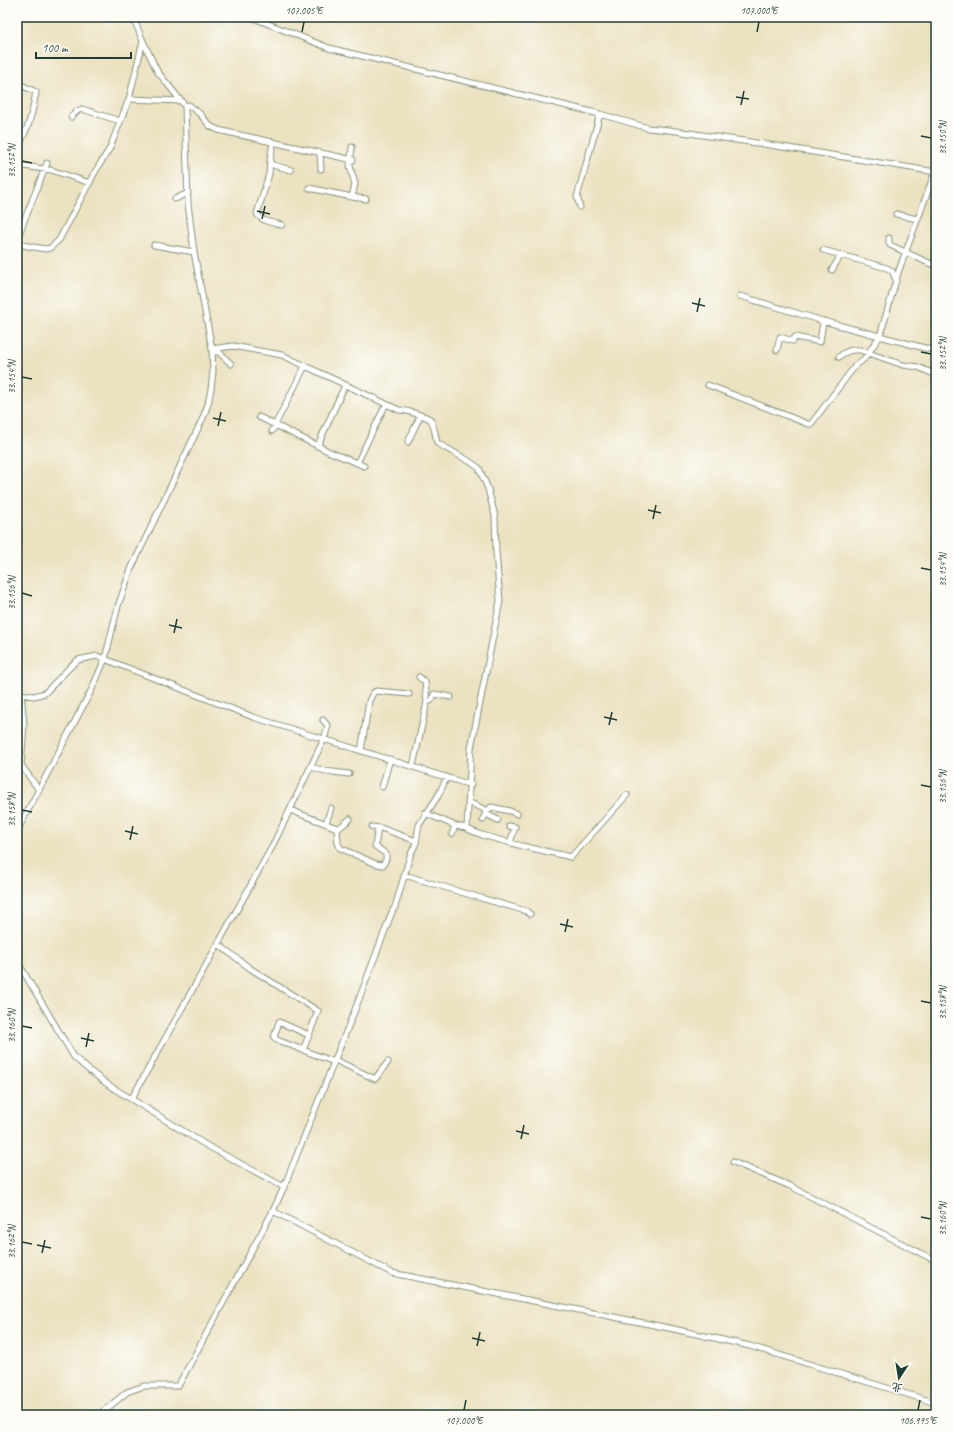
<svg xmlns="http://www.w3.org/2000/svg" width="953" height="1432" font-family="Caveat,'LXGW WenKai TC',sans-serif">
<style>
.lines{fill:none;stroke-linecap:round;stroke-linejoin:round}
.street-casing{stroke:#85907a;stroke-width:7}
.street{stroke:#fff;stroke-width:5}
.ticks{fill:none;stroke:#1f3d34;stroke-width:1.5}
.neatline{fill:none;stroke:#1f3d34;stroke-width:1.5}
.ticks-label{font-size:10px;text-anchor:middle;fill:#1f3d34}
</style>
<rect width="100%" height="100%" fill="#fdfcf7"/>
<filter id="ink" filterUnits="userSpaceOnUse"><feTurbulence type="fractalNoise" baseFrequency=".025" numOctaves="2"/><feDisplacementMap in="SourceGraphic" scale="8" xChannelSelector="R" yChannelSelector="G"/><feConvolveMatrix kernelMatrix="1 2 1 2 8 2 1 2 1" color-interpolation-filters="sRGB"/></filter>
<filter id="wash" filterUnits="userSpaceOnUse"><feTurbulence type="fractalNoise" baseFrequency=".012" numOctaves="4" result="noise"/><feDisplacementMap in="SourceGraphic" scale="16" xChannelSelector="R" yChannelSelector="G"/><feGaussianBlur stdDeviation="0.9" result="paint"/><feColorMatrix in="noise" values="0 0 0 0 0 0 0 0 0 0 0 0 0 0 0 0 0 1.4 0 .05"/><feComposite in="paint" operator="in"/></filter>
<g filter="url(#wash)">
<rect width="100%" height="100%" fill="#ebe2c1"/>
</g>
<g filter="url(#ink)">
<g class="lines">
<!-- street casing -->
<g class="street-casing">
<path id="street" d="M251,17L329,48L600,114L648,128L669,130L770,145L936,172
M17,83L36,92L33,108L29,123L17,151
M129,99L182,101
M185,106L189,105L200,114L210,126L218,130L353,160
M71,117L77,111L82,109L120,121
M273,142L270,161L269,174L257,214C262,222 274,223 282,225
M320,153L321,169
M270,164L291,170
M17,165L51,170L90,183
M309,188L352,197L355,184L350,166L352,147
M352,197L366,199
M175,199L188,193
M580,207L577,197L600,114
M896,214L917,219
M889,238V243L890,245L931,264L936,263
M17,239L47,163
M17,244L45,249L50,248L59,240L95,172L110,148L129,99L143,41
M154,245L194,252
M823,250L887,268L892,271L896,280
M832,270L841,255
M740,296L823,321L936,351
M212,349L233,346L282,355L399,410C405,410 426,416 430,419C434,423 436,438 437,443L469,461L479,468L488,489L495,516L496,552L500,601L471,748L467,829L482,835L522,846L571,857L627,795
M777,350L780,337L793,341L795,337L820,342L823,321
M212,352H219L231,364
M839,357C845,351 852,349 860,350L903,365L918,367L936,375
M708,385L808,424H811L855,366L864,359L880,336L899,270L935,172
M259,417L330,452L364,466
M272,431L305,366
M408,442L420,416
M318,445L345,385
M357,463L386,404
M419,677L425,682L427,702
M17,690L21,694L24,724L21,765L39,790
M21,694L34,696L45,693L70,667L78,660L97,656L253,717L471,785
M361,751L369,701L373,693L376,691L409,694
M413,766L427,702L432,700L434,694L451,697
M311,767L325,771L349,774
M382,787L390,759
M468,802L484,809L488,815L498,820
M290,810L337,828L338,843L340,848L376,864L383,865L386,859V854L375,846L378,828
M425,813L456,826L466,828
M483,820L486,812L491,807L510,811L517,814
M326,823L331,808
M509,826L515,827L510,843
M372,827L381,828L416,841
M338,829L350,819
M17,831L91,691L105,659L118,606L131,569L203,418L208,404L211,389L213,371L212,349L194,252L188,204L185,106L157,71L143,41L133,17
M452,834L455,826
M405,875L457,891L526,911L530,914
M218,944L251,969L318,1011L309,1035L279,1022L274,1037L277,1040L334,1062
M17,961L74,1057L90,1071L110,1086L206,1145L284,1187L273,1211L392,1273L669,1328L750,1346L936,1403
M303,1050L309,1035
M335,1060L375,1079L388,1062
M132,1098L272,847L324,739L328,726L323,720
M733,1162L790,1186L936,1261
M284,1187L356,1007L392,912L395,907L410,856L416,843L419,825L438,796L447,777
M99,1415L127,1392L144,1386H178L273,1211"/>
</g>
<!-- street -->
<use href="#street" class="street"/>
</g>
</g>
<!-- ticks -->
<path class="ticks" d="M302,32L304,22M757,32L759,22M736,97L749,99M741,105L744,91M921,136L931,138M22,161L32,163M257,211L270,214M262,219L265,206M692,303L705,306M697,312L700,298M921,352L931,354M22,377L32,379M213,418L226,421M218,426L221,412M648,510L661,513M653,519L656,505M921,568L931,570M22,593L32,596M169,625L182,628M174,633L177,619M604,717L617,720M609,725L612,712M921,785L931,787M22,810L32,812M125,831L138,834M130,840L133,826M560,924L573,927M565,932L568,919M921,1001L931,1003M22,1026L32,1028M81,1038L94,1041M86,1047L89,1033M516,1131L529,1134M521,1139L524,1125M921,1217L931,1219M22,1242L32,1244M37,1245L51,1248M42,1253L45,1240M472,1338L485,1341M477,1346L480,1332M464,1410L466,1400M918,1410L920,1400"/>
<!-- margin -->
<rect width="953" height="1432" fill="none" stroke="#fdfcf7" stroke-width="44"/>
<!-- north arrow -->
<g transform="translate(899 1378) rotate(192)" stroke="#fdfcf7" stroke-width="3" paint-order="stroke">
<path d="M0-3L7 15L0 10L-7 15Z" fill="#1f3d34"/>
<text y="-6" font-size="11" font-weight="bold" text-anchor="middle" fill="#1f3d34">北</text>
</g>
<!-- scale -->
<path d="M36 52v6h95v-6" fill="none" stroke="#1f3d34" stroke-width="2"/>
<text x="42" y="52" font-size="12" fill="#1f3d34" stroke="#fdfcf7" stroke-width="3" paint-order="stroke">100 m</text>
<rect x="22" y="22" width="909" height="1388" class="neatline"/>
<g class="ticks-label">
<text x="304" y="14">107.005°E</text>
<text x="759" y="14">107.000°E</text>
<text transform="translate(942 138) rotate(-90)" y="4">33.150°N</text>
<text transform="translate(11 161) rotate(-90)" y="4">33.152°N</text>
<text transform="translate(942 354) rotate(-90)" y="4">33.152°N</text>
<text transform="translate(11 377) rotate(-90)" y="4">33.154°N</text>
<text transform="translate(942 570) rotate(-90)" y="4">33.154°N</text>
<text transform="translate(11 593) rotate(-90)" y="4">33.156°N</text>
<text transform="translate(942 787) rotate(-90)" y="4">33.156°N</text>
<text transform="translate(11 810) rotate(-90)" y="4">33.158°N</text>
<text transform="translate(942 1003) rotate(-90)" y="4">33.158°N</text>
<text transform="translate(11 1026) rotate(-90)" y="4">33.160°N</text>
<text transform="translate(942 1219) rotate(-90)" y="4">33.160°N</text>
<text transform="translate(11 1242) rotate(-90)" y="4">33.162°N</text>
<text x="464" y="1424">107.000°E</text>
<text x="918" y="1424">106.995°E</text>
</g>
</svg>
